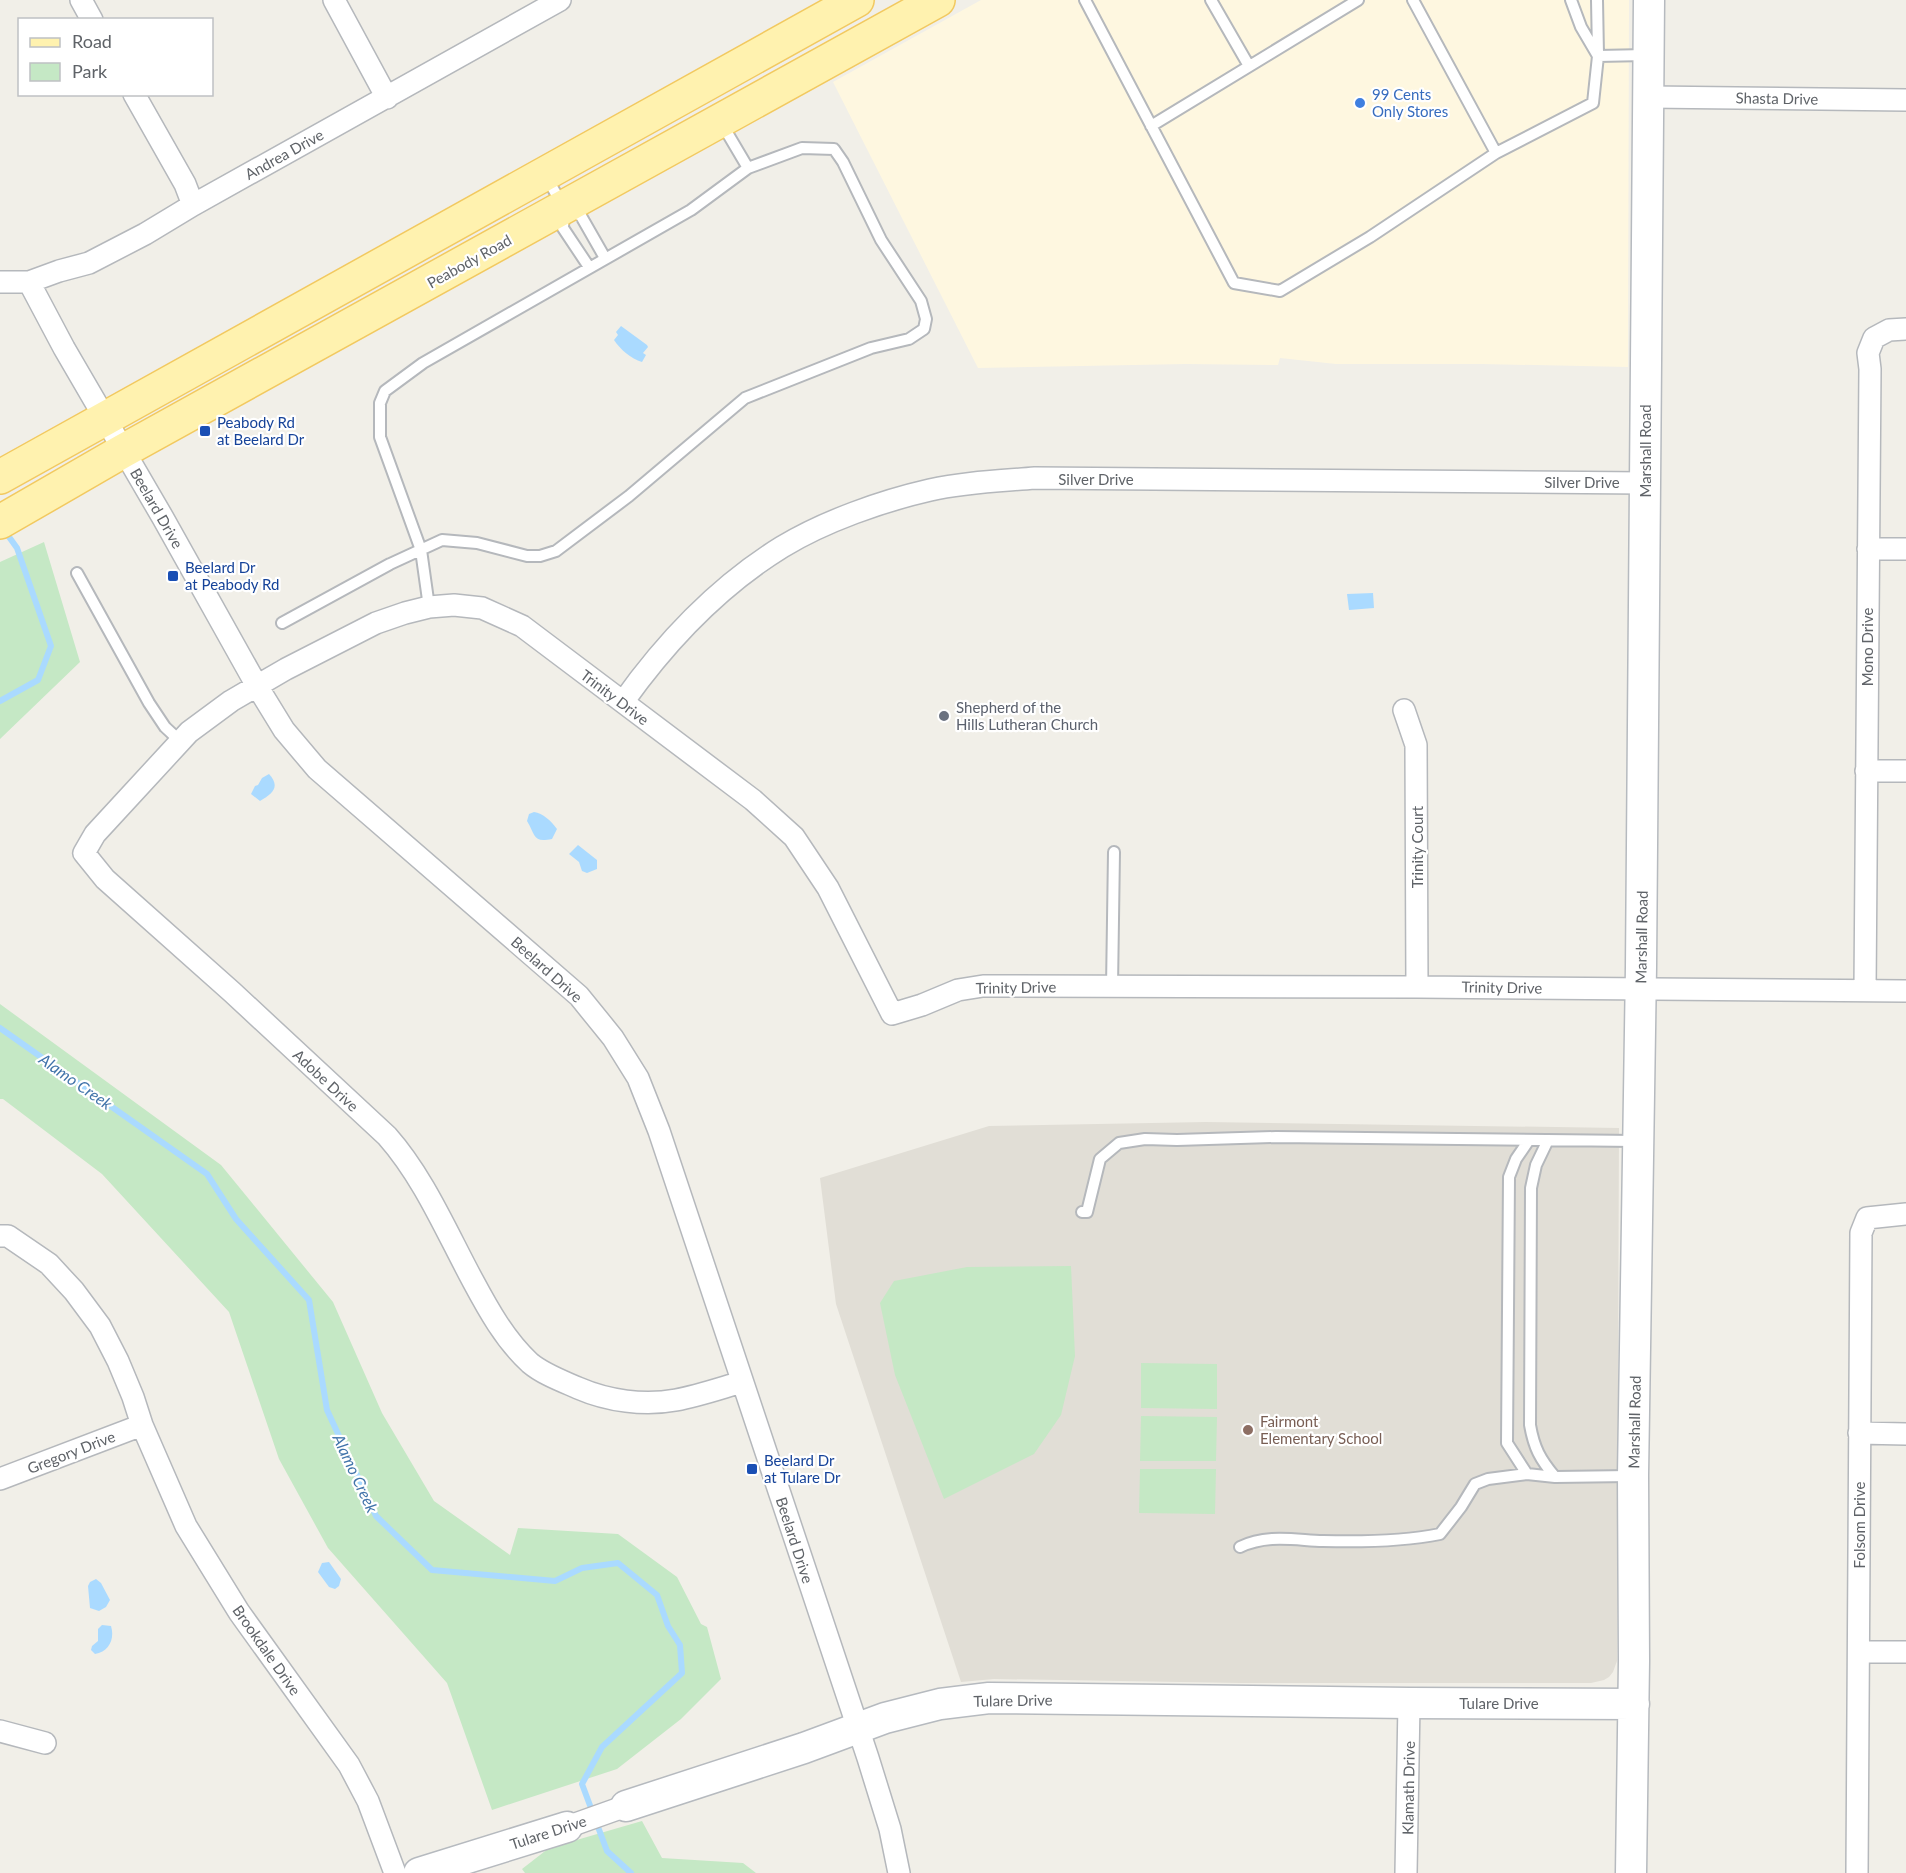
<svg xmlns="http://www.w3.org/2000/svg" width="1906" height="1873" font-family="Lato,sans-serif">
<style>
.commercial{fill:#fef7e0}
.education{fill:#e1ded6}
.green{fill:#c5e8c5}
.water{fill:#aadaff}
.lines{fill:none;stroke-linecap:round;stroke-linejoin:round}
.stream{stroke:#aadaff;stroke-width:6}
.lane-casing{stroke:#b5b8bc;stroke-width:14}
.street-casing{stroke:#b5b8bc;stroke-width:24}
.secondary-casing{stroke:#b6babf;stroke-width:33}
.primary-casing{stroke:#f2c960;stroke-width:36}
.lane{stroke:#fff;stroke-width:10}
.street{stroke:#fff;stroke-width:21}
.secondary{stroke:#fff;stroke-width:30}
.primary{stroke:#fff2af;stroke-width:33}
.shop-dot{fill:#3f7fe0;stroke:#fff;stroke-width:2}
.transit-dot{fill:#1a4fb4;stroke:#fff;stroke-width:2}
.worship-dot{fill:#6b7280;stroke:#fff;stroke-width:2}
.education-dot{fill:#8d6e63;stroke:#fff;stroke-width:2}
.labels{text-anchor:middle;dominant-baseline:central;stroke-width:4.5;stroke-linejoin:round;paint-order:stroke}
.shop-label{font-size:15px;fill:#366cbe;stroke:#fff;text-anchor:start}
.street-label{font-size:15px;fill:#5f6368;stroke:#fff}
.transit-label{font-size:15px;fill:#164399;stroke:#fff;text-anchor:start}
.worship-label{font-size:15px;fill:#5b616d;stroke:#fff;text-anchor:start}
.education-label{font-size:15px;fill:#785e54;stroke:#fff;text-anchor:start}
.water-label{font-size:16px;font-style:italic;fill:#4174aa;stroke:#fff}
</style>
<rect width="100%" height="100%" fill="#f1efe8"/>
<!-- commercial -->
<path class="commercial" d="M981,0H1629L1628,367L1482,364H1336L1280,358L1278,365L1186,364L978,368L833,82Z"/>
<!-- education -->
<path class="education" d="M1206,1122L1619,1128L1617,1661L1613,1672L1609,1677L1604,1680L1591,1683H1240L994,1679L961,1682L836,1304L820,1178L989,1126Z"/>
<!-- green -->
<path class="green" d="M44,542L80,662L0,739V562Z
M0,1004L221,1165L333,1302L382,1413L434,1501L510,1555L518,1528L618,1534L677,1577L701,1624L707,1627L721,1679L681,1719L617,1769L492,1810L447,1683L328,1548L279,1459L229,1312L102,1174L3,1099H0Z
M1071,1266L1075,1356L1061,1415L1034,1454L944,1499L895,1375L880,1303L894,1281L967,1267Z
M1141,1363L1217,1364V1409L1141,1408Z
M1141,1416L1217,1417L1216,1461H1140Z
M1140,1469H1216L1215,1514L1139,1513Z
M642,1821L662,1858L743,1863L756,1873H525L522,1869L549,1848Z"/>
<!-- water -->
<path class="water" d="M621,326L647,345L648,347L643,353L646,355L642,362C631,359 620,349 614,340L618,335L616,332Z
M1373,593L1374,608L1349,610L1347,594Z
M269,774C280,786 274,793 260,801L251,794L255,786L258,785L262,778Z
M534,812C543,813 551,821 557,829L552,839C533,843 536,836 527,821L529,814Z
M578,845L597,860V869L587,873L582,871L579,862L569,854Z
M329,1562L341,1579L339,1586L335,1589L329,1587L318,1572L322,1563Z
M96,1579L101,1583L110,1600L106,1607L99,1611L90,1608L88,1586L90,1582Z
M102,1625L111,1626C115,1639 109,1652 95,1654L91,1650L92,1646L98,1641V1629Z"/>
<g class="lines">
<!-- stream -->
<path class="stream" d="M0,701L38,680L51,646L17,548L4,530
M0,1028L207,1174L236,1219L309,1300L327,1410L376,1516L432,1570L555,1581L582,1568L618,1563L657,1595L668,1626L680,1645L682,1673L602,1747L582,1784L607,1851L631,1873"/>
<!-- lane casing -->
<g class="lane-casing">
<path id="lane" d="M1085,0L1234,283L1280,291L1370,237L1496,153L1413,0
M1211,0L1249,66
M1571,0L1581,27L1598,56
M1597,0L1598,54
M722,124L748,168
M1151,126L1358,0
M1496,153L1593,103L1598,56L1646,55
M547,178L564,208L563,228L589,267
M570,211L581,216L605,258
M77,573L149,703L165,727L180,741
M282,623L390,564L442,540L477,543L527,556H540L556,551L629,496L745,398L871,348L909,339L924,329L926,319L921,301L881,240L843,162L834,149L802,148L748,168L691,210L423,363L385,391L380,403V437L421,550L429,607
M1112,987L1114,852
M1548,1140L1536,1165L1531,1188L1530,1425C1534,1448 1540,1459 1555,1477
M1082,1212H1087L1100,1159L1119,1143L1145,1139L1177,1140L1276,1137L1636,1141
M1527,1474L1507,1443L1509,1177L1516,1159L1529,1140
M1240,1547C1267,1534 1294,1540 1323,1541C1359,1542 1405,1541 1440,1534L1461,1507L1475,1484L1488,1479L1527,1474L1555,1477L1630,1476"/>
</g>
<!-- street casing -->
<g class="street-casing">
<path id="street" d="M81,0L92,20
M334,0L387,98
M134,94L185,184L193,205
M1649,97L1906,100
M0,282H29L59,271L89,263L145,234L193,205L560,0
M29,282L64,348L163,518L257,686L284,730L317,769L579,996L613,1038L638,1078L659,1131L868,1758L890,1829L899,1873
M1868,549H1906
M623,702C665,643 719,586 782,547C825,521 882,501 930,490C965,482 1000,481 1035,478L1645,483
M1404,710L1416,745L1417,987
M1866,771H1906
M1865,990L1870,369L1868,353L1874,338L1889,330L1906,329
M0,1236H8L49,1264L74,1291L100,1326L118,1361L133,1397L142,1425L186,1526L239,1612L349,1765L368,1801L395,1873
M742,1382C721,1388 698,1396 676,1400C644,1406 608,1401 578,1388C562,1381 543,1374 530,1363C505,1340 488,1309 473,1281C446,1231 424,1178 387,1136L232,992L105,879L84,853L95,834L189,732L231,701L286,669L376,623L405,613L429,607L454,605L482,608L522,626L753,800L794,837L828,888L892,1014L922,1005L958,990L983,986L1417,987L1906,991
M1859,1433L1906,1434
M0,1479L142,1425
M1859,1652H1906
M0,1731L45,1743
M567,1827L626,1806
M1406,1873L1409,1703
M1857,1873L1861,1233L1867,1218L1906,1214"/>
</g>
<!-- secondary casing -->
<g class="secondary-casing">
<path id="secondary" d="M626,1806L804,1748L885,1718L940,1704L989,1698L1409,1703L1634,1704
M419,1873L567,1827
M1631,1873L1634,1661L1633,1475L1641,967L1649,0"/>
</g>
<!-- primary casing -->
<g class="primary-casing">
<path id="primary" d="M0,477L857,0
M0,522L123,451L938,0"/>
</g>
<!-- lane -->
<use href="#lane" class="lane"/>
<!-- street -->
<use href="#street" class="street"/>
<!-- secondary -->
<use href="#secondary" class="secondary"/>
<!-- primary -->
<use href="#primary" class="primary"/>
</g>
<!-- markers -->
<circle class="shop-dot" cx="1360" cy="103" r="6"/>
<g class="transit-dot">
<rect x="199" y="425" width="12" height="12" rx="3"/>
<rect x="167" y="570" width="12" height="12" rx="3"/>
<rect x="746" y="1463" width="12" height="12" rx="3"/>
</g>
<circle class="worship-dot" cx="944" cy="716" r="6"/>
<circle class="education-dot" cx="1248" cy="1430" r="6"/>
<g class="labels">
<!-- shop labels -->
<g class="shop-label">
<text x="1372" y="94">99 Cents<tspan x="1372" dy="17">Only Stores</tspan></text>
</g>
<!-- street labels -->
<g class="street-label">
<text transform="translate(1777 98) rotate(1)">Shasta Drive</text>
<text transform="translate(284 154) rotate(-29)">Andrea Drive</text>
<text transform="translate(469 261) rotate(-29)">Peabody Road</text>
<text transform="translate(1645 451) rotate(-90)">Marshall Road</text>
<text x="1096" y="479">Silver Drive</text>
<text x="1582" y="482">Silver Drive</text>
<text transform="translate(157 508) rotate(60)">Beelard Drive</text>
<text transform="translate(1867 647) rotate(-90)">Mono Drive</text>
<text transform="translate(615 697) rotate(37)">Trinity Drive</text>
<text transform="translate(1417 847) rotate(-90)">Trinity Court</text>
<text transform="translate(1641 937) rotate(-89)">Marshall Road</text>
<text transform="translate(547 969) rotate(42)">Beelard Drive</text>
<text transform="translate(1016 987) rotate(-1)">Trinity Drive</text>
<text transform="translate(1502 987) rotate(1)">Trinity Drive</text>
<text transform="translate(326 1080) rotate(43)">Adobe Drive</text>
<text transform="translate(1634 1422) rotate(-89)">Marshall Road</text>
<text transform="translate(71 1452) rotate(-21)">Gregory Drive</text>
<text transform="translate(1859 1525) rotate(-90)">Folsom Drive</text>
<text transform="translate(795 1540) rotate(72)">Beelard Drive</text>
<text transform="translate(267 1650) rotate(55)">Brookdale Drive</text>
<text transform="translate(1013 1700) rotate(-1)">Tulare Drive</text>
<text x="1499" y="1703">Tulare Drive</text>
<text transform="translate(1408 1788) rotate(-89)">Klamath Drive</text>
<text transform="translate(548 1832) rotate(-18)">Tulare Drive</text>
</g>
<!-- transit labels -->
<g class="transit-label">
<text x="217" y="422">Peabody Rd<tspan x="217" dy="17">at Beelard Dr</tspan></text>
<text x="185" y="567">Beelard Dr<tspan x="185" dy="17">at Peabody Rd</tspan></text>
<text x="764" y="1460">Beelard Dr<tspan x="764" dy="17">at Tulare Dr</tspan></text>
</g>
<!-- worship labels -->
<g class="worship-label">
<text x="956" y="707">Shepherd of the<tspan x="956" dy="17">Hills Lutheran Church</tspan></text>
</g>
<!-- education labels -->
<g class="education-label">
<text x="1260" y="1421">Fairmont<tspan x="1260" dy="17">Elementary School</tspan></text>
</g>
<!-- water labels -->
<g class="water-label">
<text transform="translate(76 1081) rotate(35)">Alamo Creek</text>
<text transform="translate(356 1473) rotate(65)">Alamo Creek</text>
</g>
</g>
<!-- legend -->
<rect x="18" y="18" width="195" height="78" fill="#ffffff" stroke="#bfc1c3" stroke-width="1.5"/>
<rect x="30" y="38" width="30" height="9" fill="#fff2af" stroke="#bfc1c3" stroke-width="1.5"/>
<text x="72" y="48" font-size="18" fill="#5f6368">Road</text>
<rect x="30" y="63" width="30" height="18" fill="#c5e8c5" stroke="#bfc1c3" stroke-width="1.5"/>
<text x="72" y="78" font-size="18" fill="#5f6368">Park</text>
</svg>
